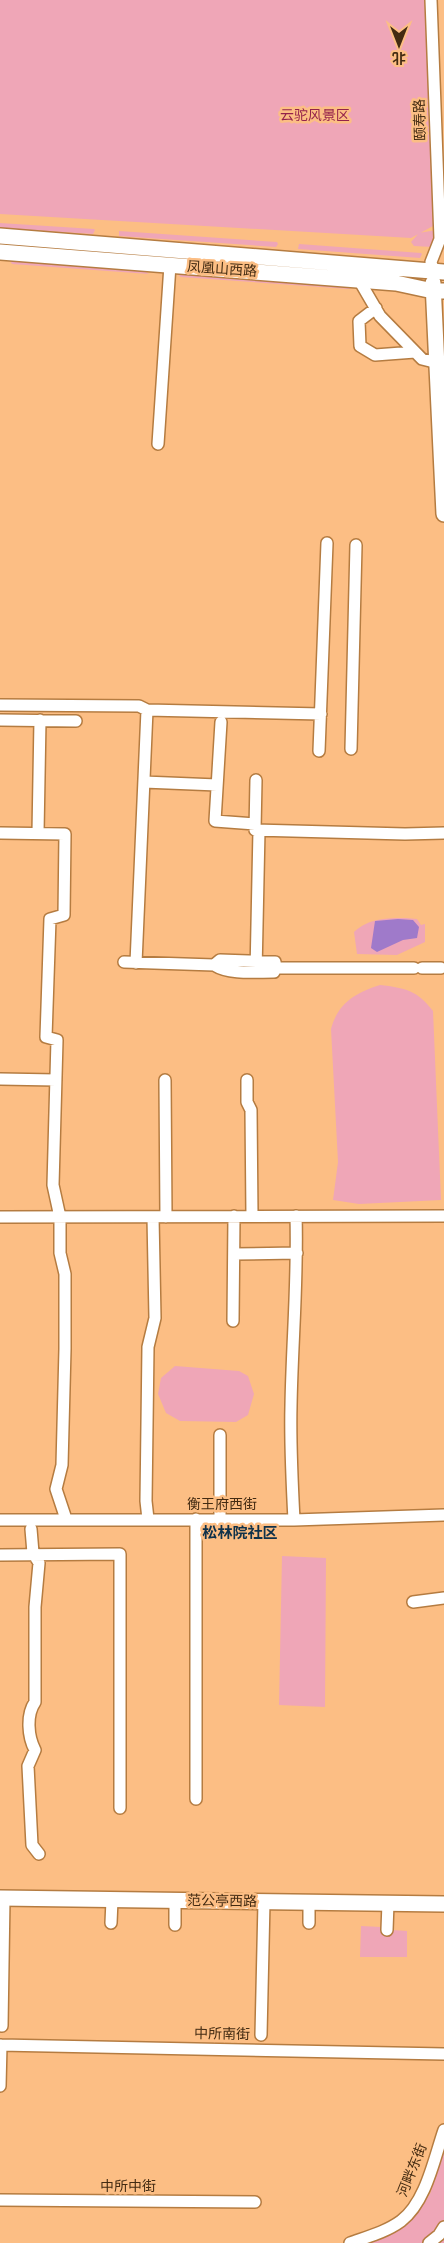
<svg xmlns="http://www.w3.org/2000/svg" width="444" height="2243" font-family="'Fira Sans Condensed','Noto Sans SC',sans-serif">
<style>
.green{fill:#efa6b7}
.water{fill:#9f7aca}
.lines{fill:none;stroke-linecap:round;stroke-linejoin:round}
.minor-casing{stroke:#b57c41;stroke-width:14}
.major-casing{stroke:#b57c41;stroke-width:18}
.minor{stroke:#fff;stroke-width:11}
.major{stroke:#fff;stroke-width:15}
.labels{text-anchor:middle;dominant-baseline:central;stroke-width:5;stroke-linejoin:round;paint-order:stroke}
.park-label{font-size:14px;fill:#94224b;stroke:#fcbe84}
.street-label{font-size:14px;fill:#432b12;stroke:#fcbe84}
.neighbourhood-label{font-size:15px;font-weight:bold;fill:#0f314a;stroke:#fcbe84}
</style>
<rect width="100%" height="100%" fill="#fcbe84"/>
<!-- green -->
<path class="green" d="M0,0H428L433,226L411,238L0,214Z
M0,223L94,229L95,230L93,234L0,228Z
M436,230V238L432,243V247L414,246L411,242L419,233Z
M119,231L277,242L278,244L276,247L119,236Z
M299,244L421,253L422,254L420,258L298,249Z
M9,259L136,266L149,274L12,264Z
M172,270L352,286L349,289L181,277Z
M406,918L417,919L421,925L425,924V942L397,955L357,954L354,932C369,918 387,918 406,918Z
M380,985C405,988 417,990 433,1011L441,1200L359,1204L333,1200L338,1162L331,1029C338,1003 355,993 380,985Z
M175,1366L239,1371L248,1376L254,1394L248,1415L236,1422L180,1421L166,1413L158,1394L161,1378Z
M282,1556L326,1558L325,1707L279,1705Z
M381,1920H391L392,1930L407,1931V1957H360L361,1926L381,1927Z
M444,2151V2243H355L416,2213L430,2194Z"/>
<!-- water -->
<path class="water" d="M398,919L413,920L419,927L417,938L403,940L377,952L371,948L375,921Z"/>
<g class="lines">
<!-- minor casing -->
<g class="minor-casing">
<path id="minor" d="M431,0L440,239L431,262L434,272
M359,280L380,316L422,359L438,363
M376,308L359,321L360,346L375,355L415,352
M158,444L170,265
M0,705L139,706L147,710L321,714
M0,720L76,721
M221,722L215,821L255,824
M351,749L356,545
M319,751L327,543
M256,780L255,830L405,834L444,833
M144,782L217,785
M0,833L65,834L64,915L50,919L46,1037L57,1040L53,1185L60,1217V1253L65,1274V1349L62,1465L56,1489L66,1519
M38,833L40,720
M124,962L214,965C230,975 255,972 274,972L276,968H414
M136,963L147,710
M214,965L220,960L275,962L276,968
M422,968H441
M256,972L259,830
M0,1079L56,1080
M165,1080L166,1217
M247,1080V1102L251,1110L252,1216
M0,1217L444,1216
M234,1254L297,1253
M233,1321L234,1216
M220,1435V1519
M148,1519L146,1501L148,1347L155,1318L153,1217
M196,1519V1799
M0,1520H294L444,1515
M294,1520C292,1482 290,1444 291,1406C292,1343 298,1280 296,1216
M31,1529L33,1553L39,1563L35,1607V1702C26,1715 28,1737 35,1750L28,1766L32,1845L39,1854
M0,1555L120,1554V1808
M413,1602L444,1598
M175,1900V1925
M309,1902V1923
M111,1923L112,1900
M387,1930L388,1903
M2,2026L4,1899
M261,2035L264,1902
M0,2045L444,2054
M0,2086L1,2045
M0,2200L255,2202
M350,2243C367,2237 386,2232 401,2221C426,2202 434,2159 444,2130
M429,2243L439,2235L444,2227"/>
</g>
<!-- major casing -->
<g class="major-casing">
<path id="major" d="M0,236L444,272
M0,252L396,283L433,291H444
M433,283L444,514
M0,1898L444,1904"/>
</g>
<!-- minor -->
<use href="#minor" class="minor"/>
<!-- major -->
<use href="#major" class="major"/>
</g>
<g class="labels">
<!-- park labels -->
<g class="park-label">
<text x="315" y="115">云驼风景区</text>
</g>
<!-- street labels -->
<g class="street-label">
<text transform="translate(420 120) rotate(-92)">颐寿路</text>
<text transform="translate(222 269) rotate(4)">凤凰山西路</text>
<text x="222" y="1504">衡王府西街</text>
<text transform="translate(222 1901) rotate(1)">范公亭西路</text>
<text transform="translate(222 2034) rotate(1)">中所南街</text>
<text transform="translate(412 2170) rotate(-68)">河畔东街</text>
<text x="128" y="2186">中所中街</text>
</g>
<!-- neighbourhood labels -->
<g class="neighbourhood-label">
<text x="240" y="1533">松林院社区</text>
</g>
</g>
<!-- north arrow -->
<g transform="translate(399 45) rotate(180)" stroke="#fcbe84" stroke-width="4" paint-order="stroke">
<path d="M0-4L9 19L0 12L-9 19Z" fill="#432b12"/>
<text y="-8" font-size="14" font-weight="bold" text-anchor="middle" fill="#432b12">北</text>
</g>
</svg>
